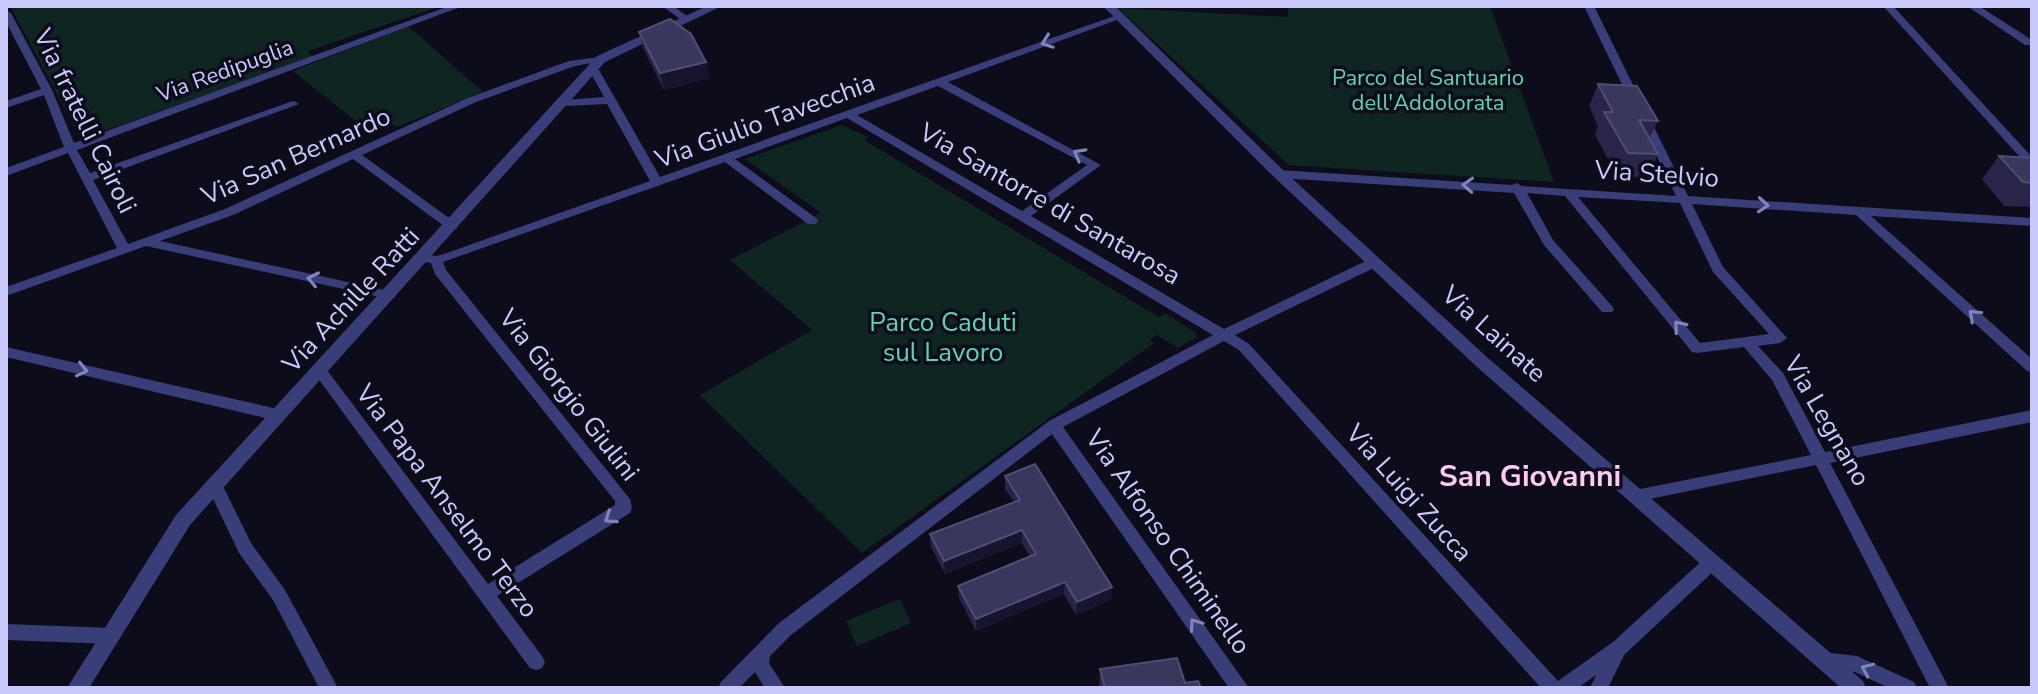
<svg xmlns="http://www.w3.org/2000/svg" width="2038" height="694" font-family="'Nunito Sans',sans-serif">
<style>
.green{fill:#0f2522}
.lines{fill:none;stroke-linecap:round;stroke-linejoin:round}
.minor{fill:#393d78;fill-rule:evenodd}
.tertiary{fill:#393d78;fill-rule:evenodd}
.wall{fill:#292549}
.shaded-wall{fill:#17142e}
.building{fill:#3a375c;stroke:#514e75;stroke-width:2}
.oneway{stroke:#8283ba}
.labels{text-anchor:middle;dominant-baseline:central;stroke-width:7;stroke-linejoin:round;paint-order:stroke}
.far-street-label{font-size:22px;fill:#cac9fc;stroke:#0d0c1b}
.far-park-label{font-size:22px;fill:#5ad7ac;stroke:#0d0c1b}
.street-label{font-size:26px;fill:#cac9fc;stroke:#0d0c1b}
.park-label{font-size:26px;fill:#5ad7ac;stroke:#0d0c1b}
.quarter-label{font-size:30px;font-weight:bold;fill:#fccbef;stroke:#0d0c1b}
</style>
<rect width="100%" height="100%" fill="#0d0c1b"/>
<!-- green -->
<path class="green" d="M10,6H441L308,51L312,57L81,139Z
M1288,6H1490L1554,182L1289,165L1118,8L1288,17Z
M408,26L483,92L397,127L373,115L357,122L293,71Z
M842,125L868,137L864,140L1159,317L1164,313L1195,332L1197,337L1178,348L1157,335L1150,340L1154,343L862,553L700,395L812,330L730,260L821,213L745,159Z
M900,599L911,623L857,646L846,621Z"/>
<g class="lines">
<!-- minor -->
<path class="minor" d="M449,6H463L77,150L90,173L290,102L294,101L299,104L93,180L128,244L225,209L468,98L569,61L607,56V60L575,66L476,102L362,155L456,223L458,226L456,229H448L353,159L233,215L160,241L389,291L394,292L396,295L394,298L389,299L146,246L6,296V287L117,248L68,153L6,176V168L64,147L44,95L6,108V101L41,89L6,22V10L11,13L52,90L74,143Z
M662,6H673L691,19L683,21Z
M1584,6H1594L1688,196L2032,218V226L1871,216L2032,359V372L2027,371L1856,215L1692,204L1723,267L1787,338L1780,343L1758,346L1783,373L1825,452L2032,410V422L1830,463L1949,688H1930L1816,465L1635,502L1629,501L1627,496L1629,491L1635,490L1811,455L1772,380L1744,347L1697,353L1692,352L1565,196L1527,193L1553,240L1612,306L1614,309L1612,312H1602L1544,245L1514,193L1279,178L1273,174L1279,170L1512,185L1517,183L1522,186L1676,196ZM1578,197L1680,203L1713,272L1769,334L1700,343Z
M1883,6H1893L2032,157V168L2028,166Z
M1967,6H1979L2032,40V45H2025Z
M1117,15L1125,17L948,82L1101,165L1031,216L1224,329L1370,259H1380L1381,262L1380,265L1235,335L1249,344L1558,681L1613,642L1705,558L1711,556L1717,558L1719,563L1717,568L1624,655L1608,688H1590L1596,675L1578,688H1541L1239,350L1224,341L1063,427L1249,688H1229L1052,434L791,635L770,656L769,663L785,688H765L755,672L739,688H718L721,682L779,623L1049,421L1213,335L847,118L735,159L816,218L818,221L816,224H808L725,162L443,262L446,270L630,499L632,508L630,513L497,596L542,656L545,662L542,668L536,670L530,668L312,370L314,366H324L488,584L615,505V501L435,274L431,263L419,261L418,258L424,254L436,256L444,254L650,181L607,104L565,106L560,103L565,100L604,97L589,70L590,68L594,67L599,70L660,177ZM938,86L1087,165L1022,211L857,115Z
M6,347L278,409L283,411L285,415L283,419L278,421L6,357Z
M214,478L220,480L251,543L285,590L338,688H319L273,600L239,553L206,484L208,480Z
M6,624L111,628L117,630L120,636L117,642L111,644L6,640Z
M1823,652L1857,656L1914,682L1917,688H1889L1855,672L1817,666L1814,660L1817,654Z"/>
<!-- tertiary -->
<path class="tertiary" d="M707,6H722L605,62L190,525L89,688H67L176,515L597,56Z
M1103,6H1115L1284,171L1488,358L1863,681L1866,688H1841L1476,366L1274,177Z"/>
</g>
<!-- wall -->
<path class="wall" d="M639,32L710,78L664,90L643,48Z
M1598,84L1658,121L1649,139L1658,154L1647,178L1617,176L1595,135L1598,126L1589,106Z
M1999,156L2032,158V207L2004,206L1982,179Z
M1005,476L1112,587L1111,600L1076,615L1064,594L976,631L959,598L958,586L1030,557L1022,543L945,574L931,547L930,534L1014,502L1005,489Z
M1100,669L1185,683L1201,688H1099Z"/>
<!-- shaded-wall -->
<path class="shaded-wall" d="M706,62L710,78L664,90L660,73Z
M1022,530V543L945,574L944,561Z
M1065,582L1064,594L976,631V619Z
M1112,587L1111,600L1076,615L1077,602Z"/>
<!-- building -->
<path class="building" d="M670,19L691,34L706,62L660,73L639,32Z
M1598,84L1637,86L1658,121L1639,120L1658,154L1628,153L1604,112H1613Z
M1999,156L2032,158V183L2023,182Z
M1035,464L1112,587L1077,602L1065,582L976,619L958,586L1036,554L1022,530L944,561L930,534L1020,500L1005,476Z
M1177,658L1185,683L1198,681L1201,688H1105L1100,669Z"/>
<!-- one-way arrows -->
<defs><path id="oneway-chevron" d="M-2-3.5L2.5 0L-2 3.5" fill="none" stroke-width="1.6" stroke-linecap="round" stroke-linejoin="round" transform="scale(2)"/></defs>
<g class="oneway">
<use href="#oneway-chevron" transform="translate(1047 42) rotate(160)"/>
<use href="#oneway-chevron" transform="translate(1079 154) rotate(-151)"/>
<use href="#oneway-chevron" transform="translate(1468 185) rotate(-177)"/>
<use href="#oneway-chevron" transform="translate(1763 205) rotate(4)"/>
<use href="#oneway-chevron" transform="translate(313 279) rotate(-168)"/>
<use href="#oneway-chevron" transform="translate(1974 315) rotate(-138)"/>
<use href="#oneway-chevron" transform="translate(1679 326) rotate(-130)"/>
<use href="#oneway-chevron" transform="translate(82 370) rotate(13)"/>
<use href="#oneway-chevron" transform="translate(610 518) rotate(146)"/>
<use href="#oneway-chevron" transform="translate(1195 624) rotate(-125)"/>
<use href="#oneway-chevron" transform="translate(1867 669) rotate(-156)"/>
</g>
<g class="labels">
<!-- far-street labels -->
<g class="far-street-label">
<text transform="translate(225 71) rotate(-20)">Via Redipuglia</text>
</g>
<!-- far-park labels -->
<g class="far-park-label">
<text x="1428" y="78">Parco del Santuario<tspan x="1428" dy="25">dell'Addolorata</tspan></text>
</g>
<!-- street labels -->
<g class="street-label">
<text transform="translate(85 121) rotate(64)">Via fratelli Cairoli</text>
<text transform="translate(765 121) rotate(-20)">Via Giulio Tavecchia</text>
<text transform="translate(296 156) rotate(-24)">Via San Bernardo</text>
<text transform="translate(1657 174) rotate(4)">Via Stelvio</text>
<text transform="translate(1050 204) rotate(30)">Via Santorre di Santarosa</text>
<text transform="translate(351 300) rotate(-47)">Via Achille Ratti</text>
<text transform="translate(1494 334) rotate(42)">Via Lainate</text>
<text transform="translate(569 395) rotate(52)">Via Giorgio Giulini</text>
<text transform="translate(1827 421) rotate(60)">Via Legnano</text>
<text transform="translate(1409 493) rotate(48)">Via Luigi Zucca</text>
<text transform="translate(447 501) rotate(53)">Via Papa Anselmo Terzo</text>
<text transform="translate(1168 542) rotate(55)">Via Alfonso Chiminello</text>
</g>
<!-- park labels -->
<g class="park-label">
<text x="943" y="322">Parco Caduti<tspan x="943" dy="30">sul Lavoro</tspan></text>
</g>
<!-- quarter labels -->
<g class="quarter-label">
<text x="1530" y="476">San Giovanni</text>
</g>
</g>
<!-- border -->
<rect width="2038" height="694" fill="none" stroke="#cac9fc" stroke-width="16"/>
</svg>
